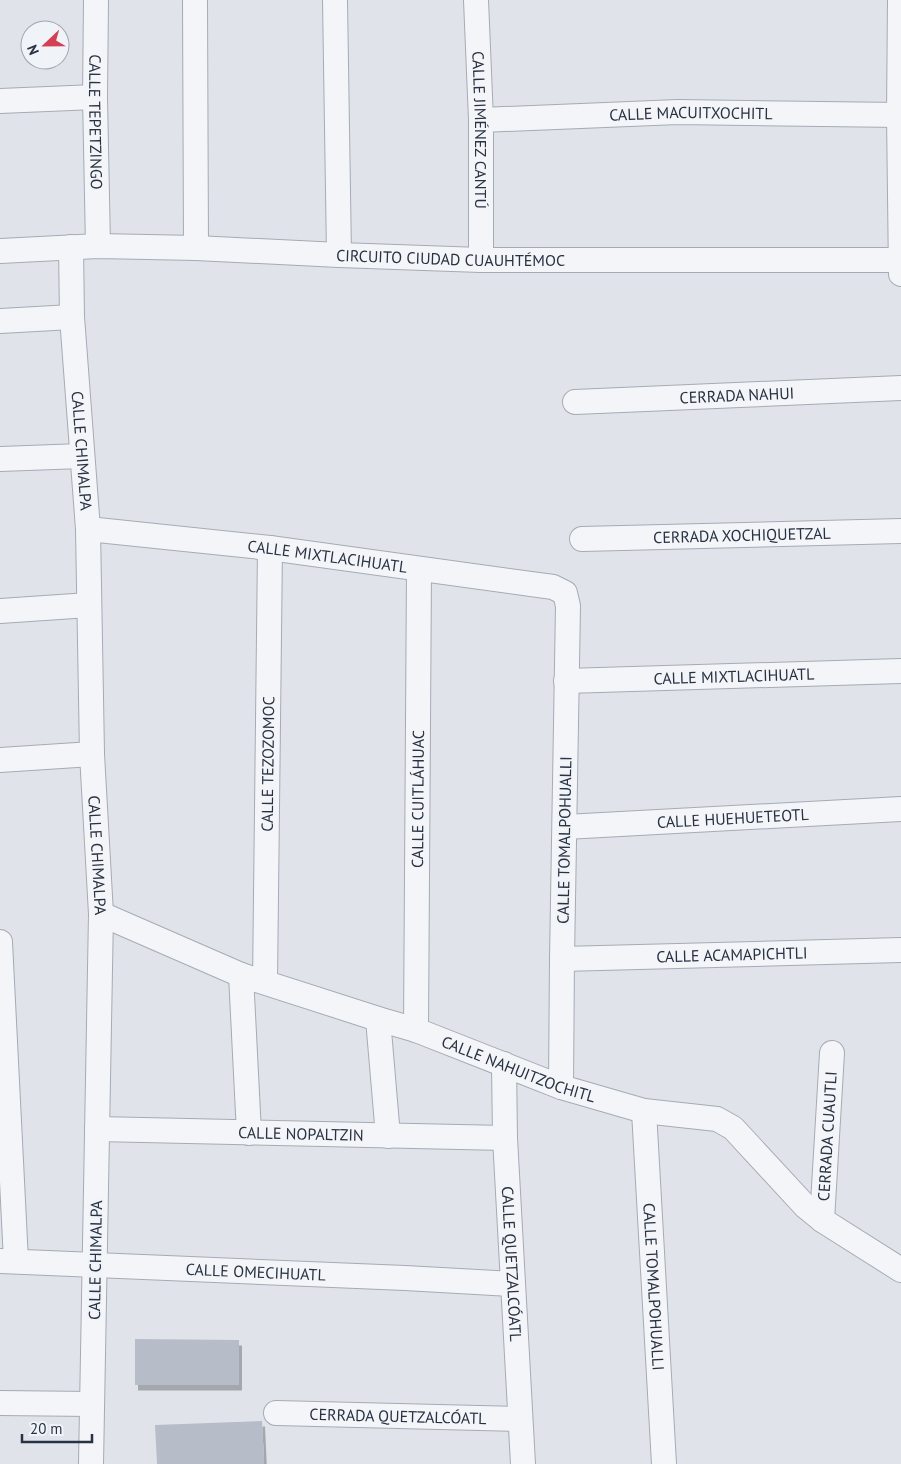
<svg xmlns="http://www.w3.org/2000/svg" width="901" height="1464" font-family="'PT Sans',sans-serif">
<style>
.building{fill:#b7bdc8;filter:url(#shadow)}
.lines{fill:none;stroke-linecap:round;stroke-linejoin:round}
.minor-casing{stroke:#a5abb5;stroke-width:26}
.minor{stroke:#f3f5f8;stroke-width:24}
.labels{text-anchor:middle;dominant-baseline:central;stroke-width:4;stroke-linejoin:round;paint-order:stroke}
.street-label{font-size:16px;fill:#283243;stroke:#f0f3f7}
</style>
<defs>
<filter id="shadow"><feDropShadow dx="3" dy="5.5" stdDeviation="0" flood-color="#0004"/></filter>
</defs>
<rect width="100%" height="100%" fill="#e0e4ea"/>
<!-- building -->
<path class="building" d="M135,1339L239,1340V1385H135Z
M262,1421L264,1464H157L155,1425Z"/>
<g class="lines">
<!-- minor casing -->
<g class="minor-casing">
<g id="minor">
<path id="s1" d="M96,0L95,97L98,246"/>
<path d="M195,0L196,248"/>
<path d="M335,0L339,255"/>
<path id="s2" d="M476,0L481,120V260"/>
<path d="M900,0L899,115L901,274"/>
<path d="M0,101L95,97"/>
<path id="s3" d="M481,120L678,112L901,115"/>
<path id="s4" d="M71,247L72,317L88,529L92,754L101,914L91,1464"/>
<path id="s5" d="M0,251L98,246L196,248L339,255L481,260H901"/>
<path d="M0,321L72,317"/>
<path id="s6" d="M575,402L901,388"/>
<path d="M0,459L82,456"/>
<path id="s7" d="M88,529L270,548L553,587L565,593L568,606L562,959L561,1087"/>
<path id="s8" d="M582,539L901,531"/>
<path d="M0,611L89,605"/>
<path id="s9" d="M566,681L901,671"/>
<path d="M0,760L92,754"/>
<path id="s10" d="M565,827L901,809"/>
<path id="s11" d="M101,914L241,975L378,1019L416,1030L561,1087L644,1111L717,1119L733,1128L806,1207L822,1220L901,1270"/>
<path d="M0,942L16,1261"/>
<path id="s12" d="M562,959L901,950"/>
<path d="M241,975L249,1133"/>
<path id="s13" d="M265,982L270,548"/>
<path d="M378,1019L388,1136"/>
<path id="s14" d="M416,1030L419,569"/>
<path id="s15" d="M504,1064L505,1138L523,1464"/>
<path id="s16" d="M644,1111L664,1464"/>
<path id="s17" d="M97,1129L505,1138"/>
<path id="s18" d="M822,1220L832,1053"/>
<path id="s19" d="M0,1261L405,1278L512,1284"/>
<path d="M0,1403L92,1404"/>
<path id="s20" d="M276,1413L520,1419"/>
</g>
</g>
<!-- minor -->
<use href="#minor" class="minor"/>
</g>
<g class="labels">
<!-- street labels -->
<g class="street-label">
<text stroke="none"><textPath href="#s3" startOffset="210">CALLE MACUITXOCHITL</textPath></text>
<text stroke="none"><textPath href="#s1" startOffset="122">CALLE TEPETZINGO</textPath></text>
<text stroke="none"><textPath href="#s2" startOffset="130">CALLE JIMÉNEZ CANTÚ</textPath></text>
<text stroke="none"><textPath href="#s5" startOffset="451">CIRCUITO CIUDAD CUAUHTÉMOC</textPath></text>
<text stroke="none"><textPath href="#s6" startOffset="162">CERRADA NAHUI</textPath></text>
<text stroke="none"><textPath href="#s4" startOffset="204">CALLE CHIMALPA</textPath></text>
<text stroke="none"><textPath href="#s8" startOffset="160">CERRADA XOCHIQUETZAL</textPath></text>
<text stroke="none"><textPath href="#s7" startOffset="241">CALLE MIXTLACIHUATL</textPath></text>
<text stroke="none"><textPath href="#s9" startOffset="168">CALLE MIXTLACIHUATL</textPath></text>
<text stroke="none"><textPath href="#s13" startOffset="218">CALLE TEZOZOMOC</textPath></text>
<text stroke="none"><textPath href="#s14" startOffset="231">CALLE CUITLÁHUAC</textPath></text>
<text stroke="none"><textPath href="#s10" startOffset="168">CALLE HUEHUETEOTL</textPath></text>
<text transform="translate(564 840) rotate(-89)">CALLE TOMALPOHUALLI</text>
<text stroke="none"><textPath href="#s4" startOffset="609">CALLE CHIMALPA</textPath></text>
<text stroke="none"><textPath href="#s12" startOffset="170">CALLE ACAMAPICHTLI</textPath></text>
<text stroke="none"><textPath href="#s11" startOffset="446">CALLE NAHUITZOCHITL</textPath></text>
<text stroke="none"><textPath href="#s17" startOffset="204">CALLE NOPALTZIN</textPath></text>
<text stroke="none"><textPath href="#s18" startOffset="84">CERRADA CUAUTLI</textPath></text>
<text transform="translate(95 1260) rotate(-89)">CALLE CHIMALPA</text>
<text stroke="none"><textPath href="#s15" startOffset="200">CALLE QUETZALCÓATL</textPath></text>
<text stroke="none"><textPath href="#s19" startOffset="256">CALLE OMECIHUATL</textPath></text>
<text stroke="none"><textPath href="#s16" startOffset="176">CALLE TOMALPOHUALLI</textPath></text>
<text stroke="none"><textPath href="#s20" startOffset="122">CERRADA QUETZALCÓATL</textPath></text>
</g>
</g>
<!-- north arrow -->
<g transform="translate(45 45) rotate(248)"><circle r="24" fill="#f0f3f7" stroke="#a0a6af"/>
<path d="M0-4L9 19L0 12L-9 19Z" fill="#d53f56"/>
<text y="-8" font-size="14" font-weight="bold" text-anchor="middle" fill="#283243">N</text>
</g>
<!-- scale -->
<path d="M22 1434v8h70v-8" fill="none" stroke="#283243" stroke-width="2.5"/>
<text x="30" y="1434" font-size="15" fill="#283243" stroke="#f0f3f7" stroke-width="4" paint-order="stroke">20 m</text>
</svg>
